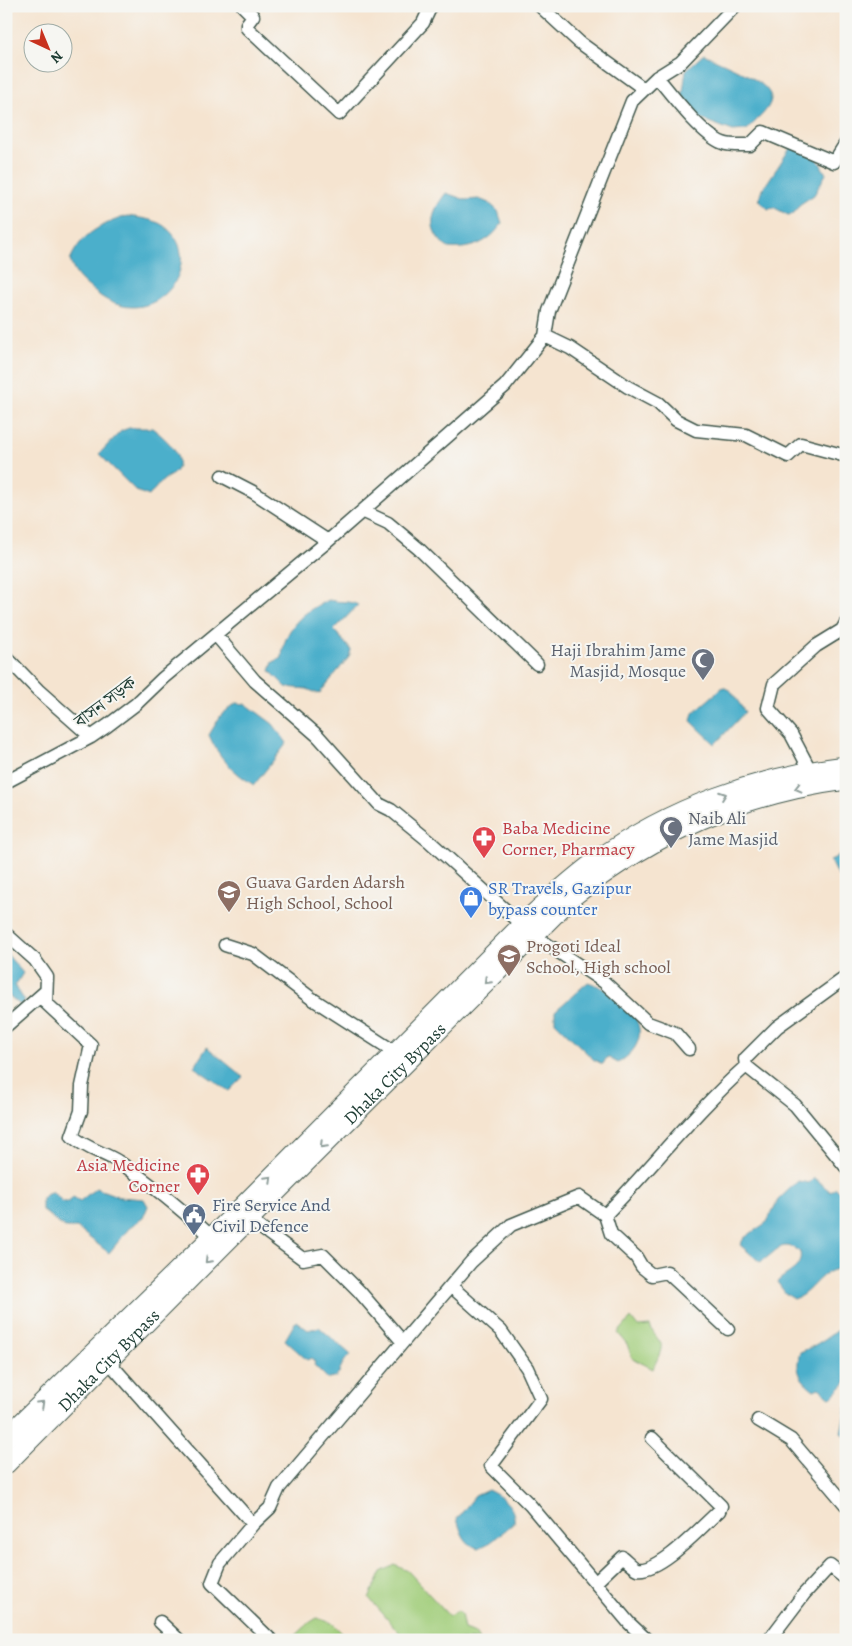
<svg xmlns="http://www.w3.org/2000/svg" width="852" height="1646" font-family="Alegreya,'Noto Serif Bengali',serif">
<style>
.green{fill:#a2ce7c;stroke:#608658}
.water{fill:#4cafcb;stroke:#367680}
.lines{fill:none;stroke-linecap:round;stroke-linejoin:round}
.minor-casing{stroke:#3f564b;stroke-width:15}
.highway-casing{stroke:#3f564b;stroke-width:21}
.minor{stroke:#fff;stroke-width:12}
.highway{stroke:#fff;stroke-width:19}
.oneway{stroke:#8f9e9a}
.labels{text-anchor:middle;dominant-baseline:central;stroke-width:4;stroke-linejoin:round;paint-order:stroke}
.worship-label{font-size:18px;fill:#5b616d;stroke:#f6f6f2;text-anchor:end}
.street-label{font-size:18px;fill:#1f3d34;stroke:#f6f6f2}
.health-label{font-size:18px;fill:#be3a42;stroke:#f6f6f2;text-anchor:start}
.education-label{font-size:18px;fill:#785e54;stroke:#f6f6f2;text-anchor:start}
.shop-label{font-size:18px;fill:#366cbe;stroke:#f6f6f2;text-anchor:start}
.service-label{font-size:18px;fill:#4e5e75;stroke:#f6f6f2;text-anchor:start}
</style>
<rect width="100%" height="100%" fill="#f6f6f2"/>
<filter id="ink" filterUnits="userSpaceOnUse"><feTurbulence type="fractalNoise" baseFrequency=".02" numOctaves="2"/><feDisplacementMap in="SourceGraphic" scale="10" xChannelSelector="R" yChannelSelector="G"/><feConvolveMatrix kernelMatrix="1 2 1 2 8 2 1 2 1" color-interpolation-filters="sRGB"/></filter>
<filter id="wash" filterUnits="userSpaceOnUse"><feTurbulence type="fractalNoise" baseFrequency=".0096" numOctaves="4" result="noise"/><feDisplacementMap in="SourceGraphic" scale="20" xChannelSelector="R" yChannelSelector="G"/><feGaussianBlur stdDeviation="1.12" result="paint"/><feColorMatrix in="noise" values="0 0 0 0 0 0 0 0 0 0 0 0 0 0 0 0 0 1.4 0 .05"/><feComposite in="paint" operator="in"/></filter>
<g filter="url(#wash)">
<rect width="100%" height="100%" fill="#f5e4d0"/>
<!-- green -->
<path class="green" d="M631,1318L638,1327L650,1326C653,1334 658,1338 661,1344C663,1350 655,1363 653,1369L632,1358L627,1344L618,1333Z
M395,1565L408,1571L449,1616L458,1611L461,1614L464,1629L475,1633L479,1640H406L369,1598L381,1572Z
M317,1618L332,1623L349,1640H291L309,1623Z"/>
<!-- water -->
<path class="water" d="M704,54C718,62 772,81 771,99C770,110 754,122 747,130L733,131L701,119L688,108L682,99L686,70Z
M791,147L817,158L826,174L814,195L799,205L793,214L788,215L773,207L768,209L759,200L761,192Z
M446,193L466,200L479,199L489,203L498,211L502,223C490,243 470,250 448,248C426,230 430,213 446,193Z
M127,216C140,218 154,219 164,226C211,260 154,340 95,292C83,282 74,276 70,260C82,233 100,225 127,216Z
M129,428H152C163,436 187,456 175,472C173,475 168,476 165,479C159,483 154,490 149,496L136,491L99,454L121,431Z
M329,600C340,603 348,600 358,605L334,630L351,650L349,657L319,694L307,689L286,687L270,671L273,662L282,658C283,629 304,610 329,600Z
M723,687L731,691L745,712L715,744L691,721L693,713Z
M236,703L246,704L273,724L287,743L254,785C234,773 218,757 209,735L221,715Z
M846,850V884L837,875L830,861Z
M6,953L23,973L15,986L25,1001L20,1005L6,993Z
M588,982C625,994 665,1034 618,1063L607,1057L603,1064L594,1060L555,1022V1011Z
M207,1047L243,1077L229,1091L194,1067Z
M814,1178L831,1192L836,1188L846,1198V1263C840,1269 835,1269 828,1272C815,1280 808,1295 794,1299L786,1294L777,1282C787,1272 803,1269 800,1252C780,1237 776,1254 760,1262L740,1245L744,1238L767,1222L778,1200L798,1181L809,1183Z
M96,1188L120,1197L144,1199L148,1206L143,1218L131,1226L109,1253L77,1228H65L42,1210V1198L52,1191L63,1202H69L73,1197L80,1201Z
M296,1321L308,1330L319,1327L350,1354C348,1357 344,1361 342,1365C338,1373 340,1378 328,1379L314,1365L315,1362L311,1358L307,1360L285,1340Z
M844,1327H846V1383L831,1398L819,1388L814,1390C799,1379 795,1370 800,1352C817,1346 829,1335 844,1327Z
M846,1408V1437L841,1433Z
M488,1490C502,1497 516,1506 514,1523L491,1542L479,1548C464,1545 461,1532 457,1519L475,1496Z"/>
</g>
<g filter="url(#ink)">
<g class="lines">
<!-- minor casing -->
<g class="minor-casing">
<path id="minor" d="M243,6L253,16L247,24V28L339,114L423,23L431,6
M540,6L579,42L644,89
M657,77C671,94 702,135 723,143C730,146 742,145 750,145L763,132L834,162L846,143
M545,336L570,348L628,387L658,403L676,420L696,430L746,435L788,456L801,444L846,456
M222,476L253,492L328,541
M362,511L388,523L419,549L537,664
M216,635L255,681L318,736L379,804L391,810L429,841L533,935L604,982L648,1023L675,1033L689,1049
M6,657L38,690L91,737
M810,770L791,734L768,708L774,684L816,646L842,630L846,623
M6,782L91,737L107,726L136,704L163,678L328,541L505,386L545,336L549,311L632,101L657,77L681,62L735,6
M6,934L35,960L47,977L46,1003L91,1045L82,1086L81,1111L72,1136C86,1149 103,1152 119,1162C152,1184 182,1210 212,1237
M225,945L253,954L311,998L395,1052
M846,977L777,1027L745,1059L746,1066L795,1105L846,1167
M6,1026L46,991
M605,1215L611,1234L636,1257L642,1267L652,1275L667,1272L728,1329
M249,1219L303,1259L323,1255L359,1291L402,1341
M452,1287L501,1331L527,1368L541,1399L491,1466L530,1505L629,1623L647,1640
M108,1361L253,1524L270,1508L279,1488L471,1262L511,1225L579,1197L605,1215C653,1166 695,1112 746,1066
M758,1420L791,1440L846,1505
M253,1524L220,1563L212,1583L271,1640
M596,1582L622,1557C626,1560 632,1567 637,1569C660,1573 702,1526 719,1511L721,1506L652,1438
M160,1622L179,1640
M769,1640L804,1594L830,1566L846,1579"/>
</g>
<!-- highway casing -->
<g class="highway-casing">
<g id="highway">
<path d="M6,1438L212,1237L521,926C545,903 569,881 596,861C669,808 757,777 846,766"/>
<path id="s1" d="M6,1464L222,1246L572,897C657,832 740,794 846,780"/>
</g>
</g>
<!-- minor -->
<use href="#minor" class="minor"/>
<!-- highway -->
<use href="#highway" class="highway"/>
</g>
<!-- one-way arrows -->
<defs><path id="oneway-chevron" d="M-2-3.5L2.5 0L-2 3.5" fill="none" stroke-width="1.6" stroke-linecap="round" stroke-linejoin="round" transform="scale(1.25)"/></defs>
<g class="oneway">
<use href="#oneway-chevron" transform="translate(798 788) rotate(166)"/>
<use href="#oneway-chevron" transform="translate(723 795) rotate(-20)"/>
<use href="#oneway-chevron" transform="translate(487 981) rotate(135)"/>
<use href="#oneway-chevron" transform="translate(323 1145) rotate(135)"/>
<use href="#oneway-chevron" transform="translate(269 1179) rotate(-45)"/>
<use href="#oneway-chevron" transform="translate(208 1260) rotate(135)"/>
<use href="#oneway-chevron" transform="translate(41 1404) rotate(-44)"/>
</g>
</g>
<!-- icons -->
<defs>
<g id="mosque-pin" transform="scale(1.25)"><path d="M0 17L-7.5 6A9.5 9.5 0 1 1 7.5 6Z" fill="#6b7280" stroke="#f6f6f2"/><path d="M3.5-4.9A6 6 0 1 0 3.5 4.9A5 5 0 1 1 3.5-4.9Z" fill="#fff"/></g>
<g id="pharmacy-pin" transform="scale(1.25)"><path d="M0 17L-7.5 6A9.5 9.5 0 1 1 7.5 6Z" fill="#e0444e" stroke="#f6f6f2"/><path d="M-2-6h4v4h4v4h-4v4h-4v-4h-4v-4h4Z" fill="#fff"/></g>
<g id="school-pin" transform="scale(1.25)"><path d="M0 17L-7.5 6A9.5 9.5 0 1 1 7.5 6Z" fill="#8d6e63" stroke="#f6f6f2"/><path d="M0-5L7-2L0 1L-7-2ZM-4 1L0 2.5L4 1V4Q0 6-4 4Z" fill="#fff"/></g>
<g id="shop-pin" transform="scale(1.25)"><path d="M0 17L-7.5 6A9.5 9.5 0 1 1 7.5 6Z" fill="#3f7fe0" stroke="#f6f6f2"/><path d="M-5-2.5h2.3a2.7 3.5 0 0 1 5.4 0H5L5.5 6h-11ZM-1.5-2.5h3a1.5 2.3 0 0 0-3 0Z" fill="#fff"/></g>
<g id="civic-pin" transform="scale(1.25)"><path d="M0 17L-7.5 6A9.5 9.5 0 1 1 7.5 6Z" fill="#5c6f8a" stroke="#f6f6f2"/><path d="M-.6-6.5H3V-4.5H.6V-3L4-1V1h2V6H-6V1h2V-1L-.6-3ZM-1.2 2.5V6h2.4V2.5Z" fill="#fff"/></g>
</defs>
<g fill-rule="evenodd">
<use href="#mosque-pin" x="703" y="660"/>
<use href="#mosque-pin" x="671" y="828"/>
<use href="#pharmacy-pin" x="484" y="838"/>
<use href="#school-pin" x="229" y="892"/>
<use href="#shop-pin" x="471" y="898"/>
<use href="#school-pin" x="509" y="956"/>
<use href="#pharmacy-pin" x="198" y="1175"/>
<use href="#civic-pin" x="194" y="1215"/>
</g>
<g class="labels">
<!-- worship labels -->
<g class="worship-label">
<text x="686" y="650">Haji Ibrahim Jame<tspan x="686" dy="21">Masjid, Mosque</tspan></text>
<text x="688" y="818" text-anchor="start">Naib Ali<tspan x="688" dy="21">Jame Masjid</tspan></text>
</g>
<!-- street labels -->
<g class="street-label">
<text transform="translate(105 702) rotate(-37)">বাসন সড়ক</text>
<text stroke="none"><textPath href="#s1" startOffset="551">Dhaka City Bypass</textPath></text>
<text stroke="none"><textPath href="#s1" startOffset="146">Dhaka City Bypass</textPath></text>
</g>
<!-- health labels -->
<g class="health-label">
<text x="502" y="828">Baba Medicine<tspan x="502" dy="21">Corner, Pharmacy</tspan></text>
<text x="180" y="1165" text-anchor="end">Asia Medicine<tspan x="180" dy="21">Corner</tspan></text>
</g>
<!-- education labels -->
<g class="education-label">
<text x="246" y="882">Guava Garden Adarsh<tspan x="246" dy="21">High School, School</tspan></text>
<text x="526" y="946">Progoti Ideal<tspan x="526" dy="21">School, High school</tspan></text>
</g>
<!-- shop labels -->
<g class="shop-label">
<text x="488" y="888">SR Travels, Gazipur<tspan x="488" dy="21">bypass counter</tspan></text>
</g>
<!-- service labels -->
<g class="service-label">
<text x="212" y="1205">Fire Service And<tspan x="212" dy="21">Civil Defence</tspan></text>
</g>
</g>
<!-- margin -->
<rect width="852" height="1646" fill="none" stroke="#f6f6f2" stroke-width="25"/>
<!-- north arrow -->
<g transform="translate(48 48) rotate(136)"><circle r="24" fill="#f6f6f2" stroke="#a0aca6"/>
<path d="M0-4L9 19L0 12L-9 19Z" fill="#c8321e"/>
<text y="-8" font-size="14" font-weight="bold" text-anchor="middle" fill="#1f3d34">N</text>
</g>
</svg>
